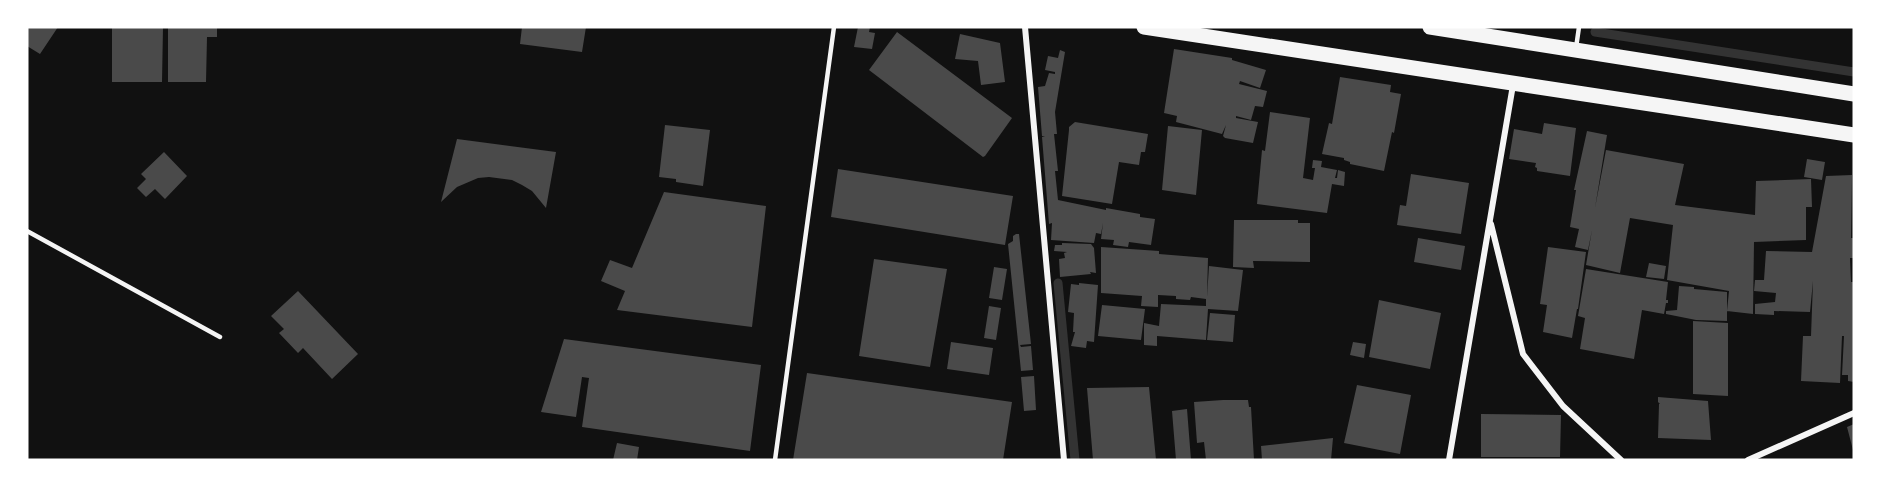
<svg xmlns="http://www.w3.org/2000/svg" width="1881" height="487" font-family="'Alegreya Sans',sans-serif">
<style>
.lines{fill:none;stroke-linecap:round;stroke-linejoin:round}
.stream{stroke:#333;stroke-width:9}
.building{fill:#4a4a4a}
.service{stroke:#f5f5f5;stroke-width:4.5}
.minor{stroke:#f5f5f5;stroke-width:6}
.primary{stroke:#f5f5f5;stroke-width:15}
</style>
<rect width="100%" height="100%" fill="#111"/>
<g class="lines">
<!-- stream -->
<path class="stream" d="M1595,32L1854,72
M1058,283L1075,460"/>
</g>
<!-- building -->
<path class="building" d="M27,27H58L40,54L27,46Z
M112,27H163L162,82H112Z
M168,27H217V37H207L206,82H168Z
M522,27H586L582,52L520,44Z
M858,27H870L869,32L875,33L872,49L854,47Z
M897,32L1012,118L985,156L983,157L869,70Z
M960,34L1000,43L1005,82L981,85L978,61L955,59Z
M1174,49L1232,58V60L1266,70L1260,88L1240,81L1239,84L1267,91L1263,107L1255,106L1251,120L1236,116V118L1258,122L1253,143L1225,138L1223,136L1226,125L1222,134L1176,122L1177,116L1164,113Z
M1060,50L1065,52L1055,112L1057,134H1054L1058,171H1055L1058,200L1106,210V208L1140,214V217L1155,219L1151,245L1129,242L1128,247L1113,245L1114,240L1101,239L1103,223L1101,234L1096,233L1094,243L1051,240L1052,223L1049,224L1042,137H1045L1042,136L1038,87L1045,86L1049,73L1055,74V72L1045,70L1048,56L1058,58Z
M1340,77L1391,85L1390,92L1401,94L1394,133L1392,132L1384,171L1350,164V162L1344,160V158L1322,154L1329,123L1332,124Z
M1270,112L1310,118L1303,178L1313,180L1315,168H1312L1313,160L1322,161L1321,167L1337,170L1335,178H1337L1338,170L1345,172L1344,186L1332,184L1327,213L1257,204L1262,150L1265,151Z
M1075,122L1148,134L1145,152H1141L1139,165L1119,162L1112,204L1062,196L1069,130V127Z
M1544,123L1576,128L1570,176L1537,171V168L1535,167L1536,163L1509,159L1514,129L1542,134Z
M665,125L710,130L703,186L676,182V179L659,177Z
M1168,126L1202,130L1196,195L1162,190Z
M1587,131L1607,135L1595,208L1606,150L1684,164L1675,205L1755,215L1756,181L1811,179L1812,207H1806V240L1754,242L1753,314L1727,311L1729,291L1667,280L1673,225L1630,218L1620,273L1586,265L1592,230L1588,250L1575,247L1579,229L1570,227L1576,190H1574Z
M457,139L556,152L546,208L532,191L522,185L512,180L489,177L478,178L457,187L441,202Z
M164,152L187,176L165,199L155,189L146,197L137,188L146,179L141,174Z
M1807,159L1825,162L1822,180L1804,177Z
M838,169L1013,196L1005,245L831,217Z
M1411,174L1469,183L1461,234L1397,225L1400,205L1406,206Z
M1852,175L1851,238H1854V258H1850L1851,282H1854V382L1848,381V375H1842L1844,336H1842L1840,383L1801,381L1803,336H1811L1813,281L1810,312L1774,311V315L1755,314V304L1775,302L1776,293L1754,291L1755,280H1764L1766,251L1812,252L1826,176Z
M664,192L766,206L752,327L617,310L625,291L601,281L610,260L632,268Z
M1234,220H1298V223H1310V262L1253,261L1254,268L1233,267Z
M1016,234H1019L1031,344L1020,345L1021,347L1031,346L1033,370L1021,371L1008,244L1013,241V236Z
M1418,238L1465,246L1461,270L1414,262Z
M1062,243L1091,244L1094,248L1096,273L1090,272L1091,274L1060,277L1059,259L1065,258L1064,253L1067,252L1054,251L1055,245H1062Z
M1101,247L1159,251V254L1208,258L1207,297L1209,266L1243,270L1238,311L1208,309L1206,340L1157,336V346L1144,345V323L1159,326L1161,304L1206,306V299L1191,297L1190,300L1176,299V296L1158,295V307L1141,306L1142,296L1101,293Z
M1548,247L1586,252L1578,309H1577L1572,338L1543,332L1547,305L1540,304Z
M874,259L947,269L930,367L859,356Z
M1649,263L1666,266L1664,279L1646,277Z
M994,267L1007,269L1002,300L989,298Z
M1586,269L1668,282L1666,300H1668V303H1666L1664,314L1642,310L1634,359L1580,349L1585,318L1578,316Z
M1079,283L1098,285L1094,342L1087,341L1086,348L1071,346L1075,332H1073L1074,313L1068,312L1071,284L1079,285Z
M1679,286L1694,287V289L1727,292V321L1696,320L1666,314V311L1677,310Z
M298,291L358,354L332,379L303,348L298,353L279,333L284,329L271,316Z
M1379,300L1441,313L1430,369L1369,357Z
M1102,305L1145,309L1141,340L1098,336Z
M989,306L1001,308L996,340L984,338Z
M1210,313L1235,315L1233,342L1207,340Z
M1693,321L1728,323V396L1693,394Z
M564,339L761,365L750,451L582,427L589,378L582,377L576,417L541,412Z
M951,342L993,348L989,375L947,369Z
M1353,342L1366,344L1364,358L1350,355Z
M807,373L1012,402L1003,460H793Z
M1034,376L1036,410L1024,411L1021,377Z
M1357,385L1411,395L1400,454L1344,443Z
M1149,387L1156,460H1093L1087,388Z
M1658,397L1708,401L1711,440L1658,438L1659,404H1660L1658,402Z
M1223,400H1248L1249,407H1251L1254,460H1206L1204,442L1197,443L1194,402Z
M1187,409L1191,460H1176L1172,411Z
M1481,414L1561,415L1560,457H1481Z
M1854,424V450H1853L1847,427Z
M1333,438L1331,460H1262L1261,446Z
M617,443L639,447L637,460H613Z"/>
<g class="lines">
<!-- service -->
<path class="service" d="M1576,48L1579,27
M27,231L220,337
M775,460L834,27"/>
<!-- minor -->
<path class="minor" d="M1025,27L1064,460
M1491,224L1523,354L1563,406L1621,460
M1449,460L1513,85
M1748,460L1854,413"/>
<!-- primary -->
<path class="primary" d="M1144,27L1854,135
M1430,27L1854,94"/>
</g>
<!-- border -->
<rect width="1881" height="487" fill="none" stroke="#ffffff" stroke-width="57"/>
</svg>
